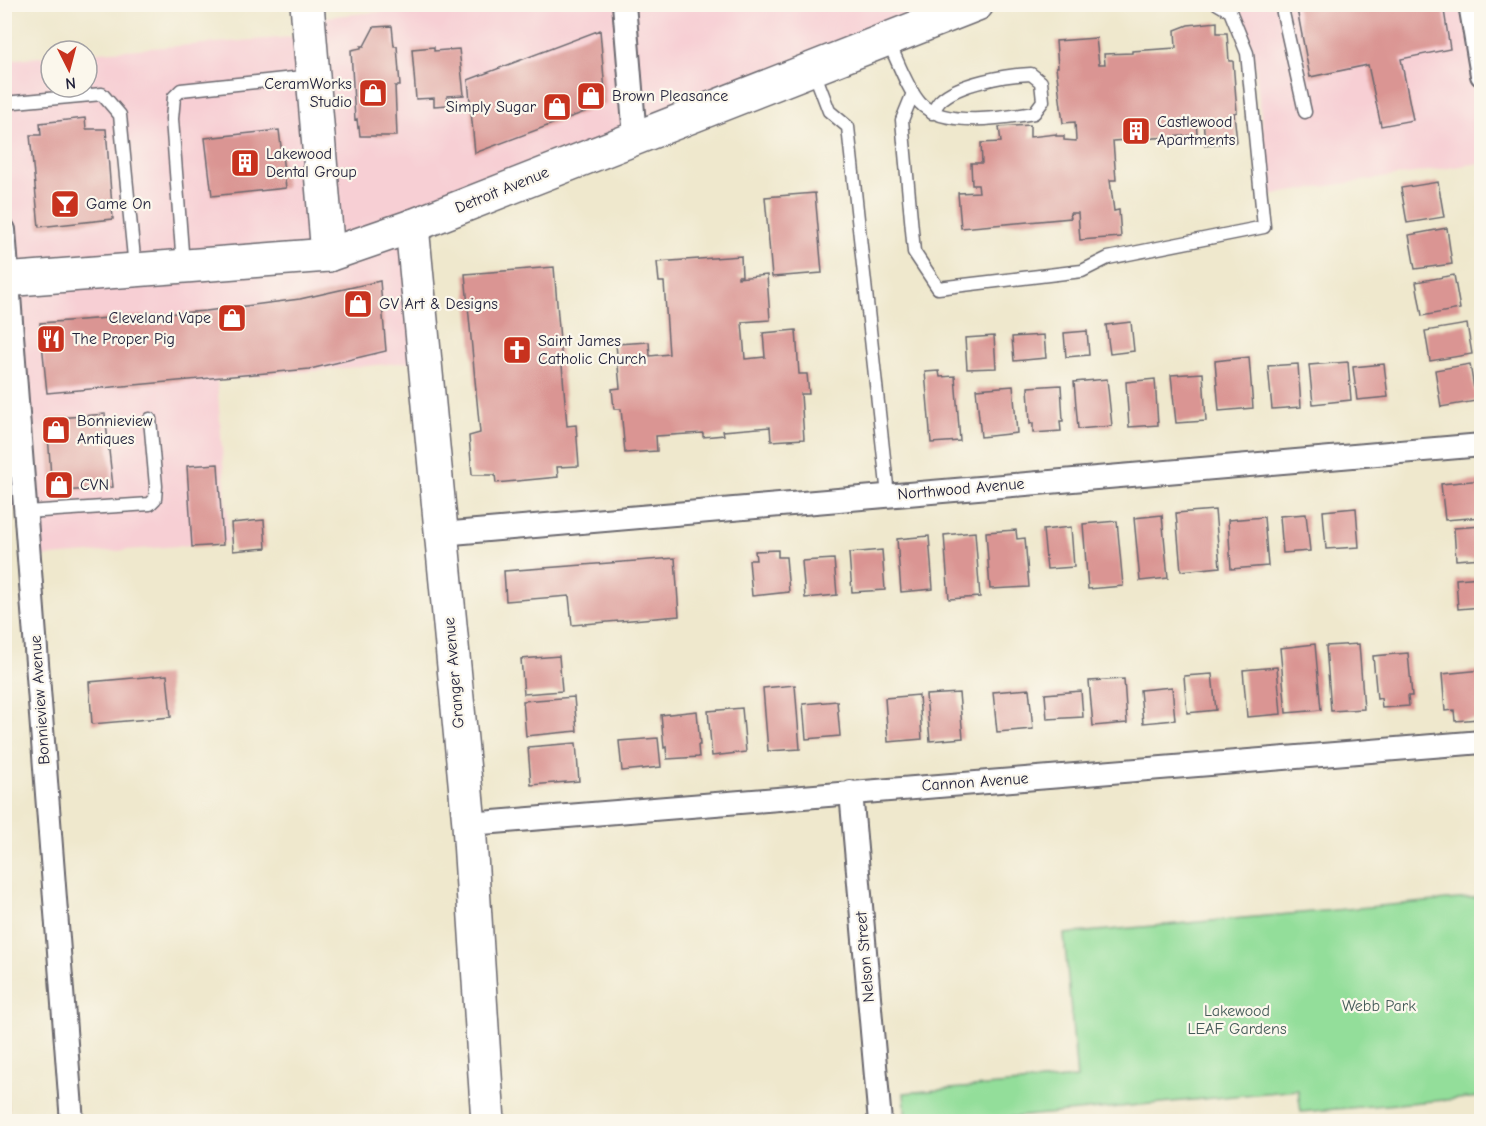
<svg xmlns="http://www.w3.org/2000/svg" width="1486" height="1126" font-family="'Comic Neue',sans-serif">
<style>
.built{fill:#f7cfd4}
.green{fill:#93de9a;stroke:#5a806a;stroke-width:1.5}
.building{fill:#da9593}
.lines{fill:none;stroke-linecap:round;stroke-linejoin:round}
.lane-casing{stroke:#6a676e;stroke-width:15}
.street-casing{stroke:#6a676e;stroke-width:26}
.secondary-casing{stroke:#6a676e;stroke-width:36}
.primary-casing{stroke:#6a676e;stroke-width:36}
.lane{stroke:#fff;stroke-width:12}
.street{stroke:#fff;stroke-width:22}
.secondary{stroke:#fff;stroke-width:33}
.primary{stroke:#fff;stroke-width:33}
.labels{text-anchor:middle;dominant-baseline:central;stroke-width:4.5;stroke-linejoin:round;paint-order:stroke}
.poi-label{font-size:16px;fill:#22223b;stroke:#fbf7ec;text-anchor:start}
.street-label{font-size:16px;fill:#22223b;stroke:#fbf7ec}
.park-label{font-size:16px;fill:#445a58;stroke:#fbf7ec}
</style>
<rect width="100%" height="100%" fill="#fbf7ec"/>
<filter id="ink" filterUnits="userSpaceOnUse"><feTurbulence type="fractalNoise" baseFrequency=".0167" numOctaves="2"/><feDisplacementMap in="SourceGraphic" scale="12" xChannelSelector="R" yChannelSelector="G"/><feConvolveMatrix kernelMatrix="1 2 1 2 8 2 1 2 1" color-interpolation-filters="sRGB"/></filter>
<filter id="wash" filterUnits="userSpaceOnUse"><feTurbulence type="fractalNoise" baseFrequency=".008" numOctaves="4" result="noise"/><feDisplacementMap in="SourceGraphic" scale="24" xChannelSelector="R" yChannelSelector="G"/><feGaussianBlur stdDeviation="1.35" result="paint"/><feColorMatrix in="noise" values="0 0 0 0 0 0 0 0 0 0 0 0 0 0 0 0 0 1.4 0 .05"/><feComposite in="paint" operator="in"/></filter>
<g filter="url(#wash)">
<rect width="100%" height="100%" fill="#efe8cd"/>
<!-- built -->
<path class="built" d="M407,5H1009L406,234L420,361L217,380L229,542L26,558L22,508L5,510V60L51,56V87H87V53L306,36L304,19L406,9Z
M1239,5H1481V163L1270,195L1254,56Z"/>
<!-- green -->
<path class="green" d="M1481,897V1097L1301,1112L1298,1090L973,1121H906L904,1093L1077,1078L1064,934Z"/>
<g id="blocks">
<!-- building -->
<path class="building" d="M1296,4H1443L1450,49L1401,59L1413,120L1381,126L1368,65L1310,77Z
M1217,22V33H1227L1229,61H1233L1237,112L1234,113L1237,142L1205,145L1203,119H1196L1197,135L1113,141L1116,180H1110L1114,211L1119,210L1121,237L1080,240L1078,213H1070L1071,218L961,228L958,193L979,192L978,185H972L971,163H982L981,143L1001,142L999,127L1030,125V137L1056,134V136H1064V140L1076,141L1075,122L1063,123L1056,67H1058L1056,41L1096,38L1099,64H1105L1104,54L1132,53V51L1176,48L1175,30L1188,25Z
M392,26L394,46H397L400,86H395L397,136H360L359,127L358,128L357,119L355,120L351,50L361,48V46H364L374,27Z
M600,30L606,104L475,153L468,80Z
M434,47V51L459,49L464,95L447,96L448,105L434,106V98L416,99L412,49Z
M85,118L86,129H106L113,219L39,227L30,135H41L40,123Z
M279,130L286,188L212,196L205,138Z
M1438,182L1444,217L1407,223L1401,188Z
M815,193L822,273L772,277L765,197Z
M1447,228L1452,264L1415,269L1409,235Z
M741,256L742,276H738V278L767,275L770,320L742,322L745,359L765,357L763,333L796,330L799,374H807L809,394H801L804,439L771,441L770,427L723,431L724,435L703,437V433L656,436L657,451L625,453L621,409H614L612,389L620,388L616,344L649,342L650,356L669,354L664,282H659L657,262Z
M554,267L567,426L576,425L579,466L557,467L558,477L496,483L495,475H472L469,436L480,433L465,274Z
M1454,275L1460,309L1422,316L1416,282Z
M380,281L386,351L310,369L47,393L40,323L206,311L300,299Z
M1131,322L1134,351L1110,354L1106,325Z
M1467,324L1472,354L1430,361L1425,331Z
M1087,331L1089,355L1066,357L1064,333Z
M1044,335L1046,358L1014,361L1012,337Z
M994,336L996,368L967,369L965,338Z
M1249,357L1253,408L1219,411L1215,361Z
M1348,362L1351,400L1313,404L1309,365Z
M1298,364L1301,407L1272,409L1268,366Z
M1384,364L1388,397L1357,400L1353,367Z
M1470,364L1476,401L1441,407L1435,370Z
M939,371L940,377L955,376L960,441L931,443L925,372Z
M1203,373L1206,421L1176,423L1171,375Z
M1107,379L1112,426L1078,429L1074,382Z
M1155,379L1158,425L1129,427L1126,382Z
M1061,385L1063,421H1060L1061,431L1033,433V423L1030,424L1028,387Z
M1013,386L1017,433L981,437L976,389Z
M105,414L113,487L52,492L47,419Z
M218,464L223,545L192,547L187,466Z
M1482,480V517L1445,520L1441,484Z
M1356,508L1359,547L1326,549L1323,511Z
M1215,510L1220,567L1181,571L1176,513Z
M1306,514L1310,551L1283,553L1280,516Z
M1162,515L1168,578L1140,581L1134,518Z
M1264,517L1268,566L1231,569L1228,520Z
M264,520L266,548L233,551L231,523Z
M1117,521L1123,586L1088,589L1083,524Z
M1482,526V558L1456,560L1454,528Z
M1071,527L1074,567L1047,569L1043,530Z
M1016,530L1017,539L1025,538L1029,587L990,589L986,532Z
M975,532L980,597L949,599L944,535Z
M929,536L933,589L901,592L897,539Z
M778,550V557H786L789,592L752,596L749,560H756L755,551Z
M882,550L885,590L852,592L849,553Z
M675,558L679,616L572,625L569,596L506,601L504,571Z
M834,559L837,595L805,598L802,561Z
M1482,577V607L1458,609L1456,579Z
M1315,644L1321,710L1286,713L1280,648Z
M1359,644L1364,709L1331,711L1326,646Z
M1408,653L1412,696H1408L1409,706L1382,708L1381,698L1377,699L1373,656Z
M559,656L562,691L524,694L521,659Z
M1277,667L1281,714L1247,717L1243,670Z
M1482,670V708H1477L1478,719L1455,721L1454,710L1445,711L1442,674Z
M1212,674L1216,710L1187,713L1184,676Z
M167,675L171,717L92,724L89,682Z
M1124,679L1127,723L1093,726L1089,681Z
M795,685L800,749L768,751L763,688Z
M1172,687L1175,720L1143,723L1140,690Z
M1029,689L1033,729L997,732L993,692Z
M1081,691L1083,717L1047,719L1045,694Z
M959,693L963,738L930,741L926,695Z
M919,695L922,739L888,742L885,698Z
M574,697L577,731L526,736L523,701Z
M837,701L840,736L806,739L803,704Z
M742,708L746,752L712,756L708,711Z
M697,711L700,745H698L699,757L667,759L666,747L664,748L661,715Z
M658,738L661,767L622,771L619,741Z
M576,743L579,781L531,785L528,747Z
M4,1080H6L9,1112H4Z"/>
</g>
</g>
<g filter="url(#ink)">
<use href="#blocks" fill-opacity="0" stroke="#6a676e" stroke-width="1.5"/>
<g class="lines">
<!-- lane casing -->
<g class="lane-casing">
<path id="lane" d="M1281,4L1305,112
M888,41C897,59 907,89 920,103C943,128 1004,118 1034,113L1043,101L1041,82L1031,74C1007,75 958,83 940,101C937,104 935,109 932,113
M813,69L829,111L848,127L888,495
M913,93L902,120L914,252L938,288L1082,271L1108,258L1264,227L1247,53L1230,11L1218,4
M4,103L102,94L120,115L135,268
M183,265L172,119L174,97L181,90L312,76
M4,471H23
M26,512L150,504L155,499L156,486L150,419"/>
</g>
<!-- street casing -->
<g class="street-casing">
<path id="street" d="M624,4L635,137
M1470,4L1482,75
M4,230L72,1122
M441,534L1482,445
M851,792L880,1122
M469,824L1482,742"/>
</g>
<!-- secondary casing -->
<g class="secondary-casing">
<path id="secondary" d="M307,4L328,255
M412,226L469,824L488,1122"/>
</g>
<!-- primary casing -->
<g class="primary-casing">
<path id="primary" d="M4,280L328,255L412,226L977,4"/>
</g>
<!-- lane -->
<use href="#lane" class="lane"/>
<!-- street -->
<use href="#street" class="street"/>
<!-- secondary -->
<use href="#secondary" class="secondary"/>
<!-- primary -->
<use href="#primary" class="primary"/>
</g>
</g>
<!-- icons -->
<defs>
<g id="shop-square" transform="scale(1.5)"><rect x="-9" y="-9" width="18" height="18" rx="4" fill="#c8321e" stroke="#fbf7ec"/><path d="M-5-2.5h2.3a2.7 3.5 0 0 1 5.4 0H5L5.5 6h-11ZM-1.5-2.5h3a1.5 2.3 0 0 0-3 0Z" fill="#fff"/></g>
<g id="building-square" transform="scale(1.5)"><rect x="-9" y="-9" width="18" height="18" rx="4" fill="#c8321e" stroke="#fbf7ec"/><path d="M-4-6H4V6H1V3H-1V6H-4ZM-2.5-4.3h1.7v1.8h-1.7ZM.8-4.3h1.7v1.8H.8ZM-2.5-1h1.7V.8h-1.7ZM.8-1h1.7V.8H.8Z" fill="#fff"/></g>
<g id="bar-square" transform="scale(1.5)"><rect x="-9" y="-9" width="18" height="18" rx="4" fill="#c8321e" stroke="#fbf7ec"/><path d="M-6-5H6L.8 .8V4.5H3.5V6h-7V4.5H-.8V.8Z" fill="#fff"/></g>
<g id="restaurant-square" transform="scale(1.5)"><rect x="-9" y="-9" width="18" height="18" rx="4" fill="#c8321e" stroke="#fbf7ec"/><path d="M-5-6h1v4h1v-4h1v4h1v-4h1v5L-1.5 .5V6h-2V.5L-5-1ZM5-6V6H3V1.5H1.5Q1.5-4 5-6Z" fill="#fff"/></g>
<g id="church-square" transform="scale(1.5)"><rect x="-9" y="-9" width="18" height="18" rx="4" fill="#c8321e" stroke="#fbf7ec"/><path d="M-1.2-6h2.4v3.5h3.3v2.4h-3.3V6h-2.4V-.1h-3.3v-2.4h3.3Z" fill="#fff"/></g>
</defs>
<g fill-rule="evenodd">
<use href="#shop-square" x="373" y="93"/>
<use href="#shop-square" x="591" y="96"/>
<use href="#shop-square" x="557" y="107"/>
<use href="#building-square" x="1136" y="131"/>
<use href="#building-square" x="245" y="163"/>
<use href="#bar-square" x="65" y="204"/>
<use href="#shop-square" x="358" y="304"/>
<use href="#shop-square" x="232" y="318"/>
<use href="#restaurant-square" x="51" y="339"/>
<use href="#church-square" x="517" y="350"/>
<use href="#shop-square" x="56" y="430"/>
<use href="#shop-square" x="59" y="485"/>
</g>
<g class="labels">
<!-- poi labels -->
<g class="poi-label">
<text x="352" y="84" text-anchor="end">CeramWorks<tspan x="352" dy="18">Studio</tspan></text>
<text x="612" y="96">Brown Pleasance</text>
<text x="536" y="107" text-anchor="end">Simply Sugar</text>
<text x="1157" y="122">Castlewood<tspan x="1157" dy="18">Apartments</tspan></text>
<text x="266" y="154">Lakewood<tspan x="266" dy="18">Dental Group</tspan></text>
<text x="86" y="204">Game On</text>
<text x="379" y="304">GV Art &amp; Designs</text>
<text x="211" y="318" text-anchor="end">Cleveland Vape</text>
<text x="72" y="339">The Proper Pig</text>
<text x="538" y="341">Saint James<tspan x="538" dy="18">Catholic Church</tspan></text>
<text x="77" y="421">Bonnieview<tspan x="77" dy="18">Antiques</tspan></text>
<text x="80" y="485">CVN</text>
</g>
<!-- street labels -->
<g class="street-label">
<text transform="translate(502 190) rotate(-22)">Detroit Avenue</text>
<text transform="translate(961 489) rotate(-5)">Northwood Avenue</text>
<text transform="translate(454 673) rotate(-95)">Granger Avenue</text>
<text transform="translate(40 700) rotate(-94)">Bonnieview Avenue</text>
<text transform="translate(975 782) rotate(-4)">Cannon Avenue</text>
<text transform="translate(865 957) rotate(-95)">Nelson Street</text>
</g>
<!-- park labels -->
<g class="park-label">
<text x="1379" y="1006">Webb Park</text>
<text x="1237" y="1011">Lakewood<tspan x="1237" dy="18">LEAF Gardens</tspan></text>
</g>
</g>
<!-- margin -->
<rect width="1486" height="1126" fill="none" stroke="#fbf7ec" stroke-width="24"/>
<!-- north arrow -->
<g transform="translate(69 69) rotate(174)"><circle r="28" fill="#fbf7ec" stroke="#a4a2a5" stroke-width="1.5"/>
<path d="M0-4.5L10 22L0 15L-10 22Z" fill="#c8321e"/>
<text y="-9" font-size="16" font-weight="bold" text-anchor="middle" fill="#22223b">N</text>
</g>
</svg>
